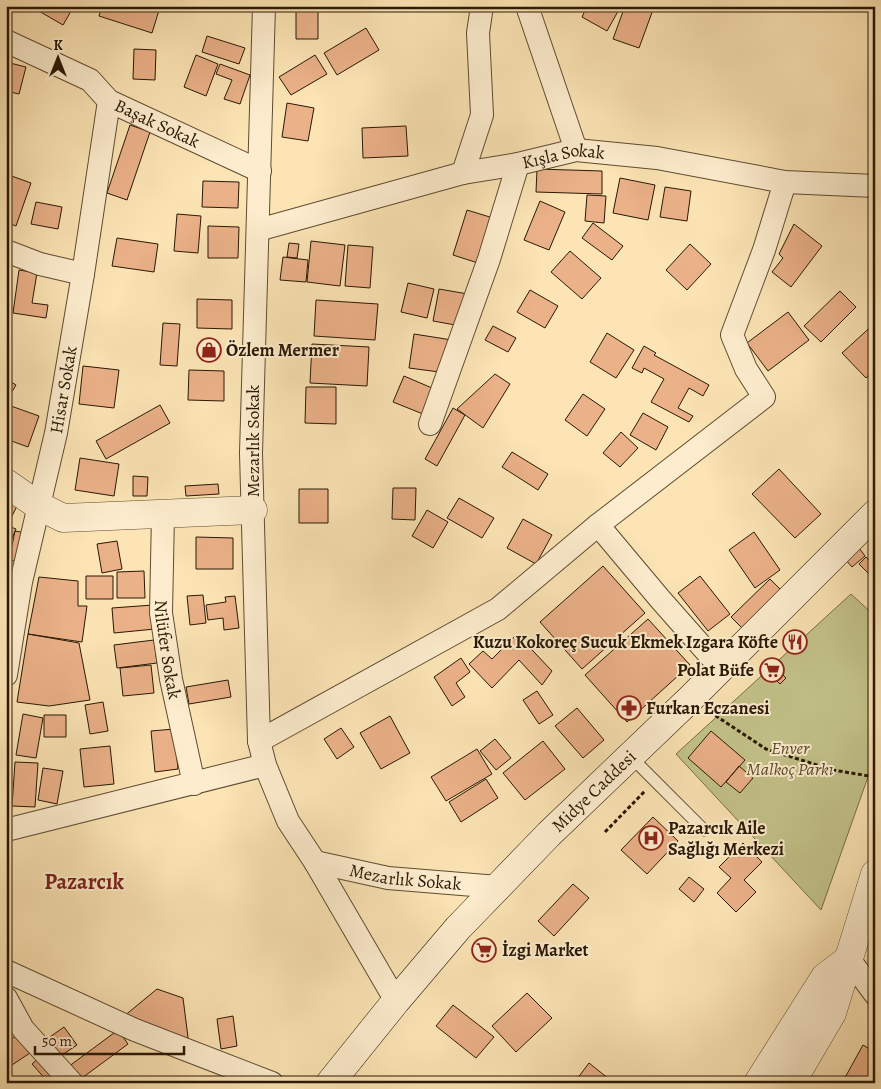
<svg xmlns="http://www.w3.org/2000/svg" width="881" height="1089" font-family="Alegreya,serif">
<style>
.green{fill:#c3c38a;stroke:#766e48}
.building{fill:#ebb189;stroke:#291805}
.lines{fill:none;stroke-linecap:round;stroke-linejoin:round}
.service-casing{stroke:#5e4b31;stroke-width:13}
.minor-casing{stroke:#5e4b31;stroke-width:24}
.tertiary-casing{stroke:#5e4b31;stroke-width:29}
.secondary-casing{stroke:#291805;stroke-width:29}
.path{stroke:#291805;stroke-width:3;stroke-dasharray:4 2.5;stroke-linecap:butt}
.service{stroke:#fdedce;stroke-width:11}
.minor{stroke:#fdedce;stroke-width:22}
.tertiary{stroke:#fdedce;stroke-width:28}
.secondary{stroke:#fdedce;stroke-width:28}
.labels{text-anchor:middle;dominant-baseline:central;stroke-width:4;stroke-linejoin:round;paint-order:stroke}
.street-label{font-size:18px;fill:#291805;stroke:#fdedce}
.poi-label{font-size:18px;font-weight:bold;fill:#291805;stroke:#fdedce;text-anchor:start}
.park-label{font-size:18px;font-style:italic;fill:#574b2d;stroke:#fdedce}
.district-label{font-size:22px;font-weight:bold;fill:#7a1f14;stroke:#fdedce}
</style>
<rect width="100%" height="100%" fill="#fce4b4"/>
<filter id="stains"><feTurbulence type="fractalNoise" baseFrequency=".004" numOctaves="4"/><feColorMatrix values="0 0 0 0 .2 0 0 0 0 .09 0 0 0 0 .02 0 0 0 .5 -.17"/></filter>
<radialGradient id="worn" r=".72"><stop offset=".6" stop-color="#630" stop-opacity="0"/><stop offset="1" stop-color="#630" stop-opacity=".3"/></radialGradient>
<!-- green -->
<path class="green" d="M851,594L875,616V757L821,910L676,754Z"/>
<!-- building -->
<path class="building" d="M40,6H74L63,25L37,10Z
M102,6H157L160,7L152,33L99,16Z
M296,6H318V39H296Z
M587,6H621L607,31L582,17Z
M625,6L654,7L639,48L613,39Z
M366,28L379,50L337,75L324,53Z
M207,36L245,48L239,64L202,52Z
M134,49L156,50L155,80L133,79Z
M196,55L218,64L206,96L184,87Z
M315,55L327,74L291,95L279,77Z
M6,62L26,67L19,94L6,91Z
M220,64L250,75L240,104L224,99L232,80L216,74Z
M287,103L314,108L308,141L282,137Z
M130,125L150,132L127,200L107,193Z
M406,126L408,156L363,158L362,128Z
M537,169L602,171V194L536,192Z
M6,174L31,183L16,226L6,222Z
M620,178L655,185L648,220L613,213Z
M203,181L239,182L238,208L202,207Z
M665,187L691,191L687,221L660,217Z
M587,195L606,196L604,223L585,221Z
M540,201L565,212L549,250L524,240Z
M36,202L62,207L58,229L31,224Z
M467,210L493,218L478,263L453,255Z
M177,214L201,216L198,253L174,251Z
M593,223L623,246L612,260L582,238Z
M794,224L822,246L791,287L772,272L783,258L779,254Z
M208,226L239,227L238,258H208Z
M117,238L158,244L154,272L112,266Z
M311,241L345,245L340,286L307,282Z
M289,243L299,244L297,258L287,257Z
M690,244L711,264L687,290L666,270Z
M348,245L373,247L370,288L345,286Z
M570,251L601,278L582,299L551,272Z
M283,257L308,260L306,282L280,280Z
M19,270L37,273L32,303L48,305L46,318L13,313Z
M408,283L434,289L427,318L401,312Z
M439,289L468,294L461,326L433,321Z
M530,290L558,306L545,328L517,312Z
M840,291L856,307L821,342L804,326Z
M197,299L232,300V329L197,328Z
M316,300L378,304L375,340L314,336Z
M788,312L809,340L768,371L747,343Z
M163,323L180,324L177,366L160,365Z
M875,323V370L866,378L842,353Z
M493,326L516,338L508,352L485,340Z
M607,333L634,350L616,378L590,362Z
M414,334L452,340L447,373L409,368Z
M312,344L369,347L367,386L310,383Z
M644,346L656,353L654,355L709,385L703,396L689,388L678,408L693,416L689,422L651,402L664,379L644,368L642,373L632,368Z
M83,366L119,370L114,408L79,404Z
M189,370L224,371V401L188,400Z
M495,374L510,384L483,428L457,409Z
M404,376L439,391L428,416L393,402Z
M6,379L16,385L6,402Z
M306,387H336V424L305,423Z
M583,394L605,409L587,436L565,420Z
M160,405L170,423L106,459L96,441Z
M11,406L39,416L28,447L6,439V419Z
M453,408L465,415L437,466L425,459Z
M643,413L668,427L656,450L630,435Z
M621,432L638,448L620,467L603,453Z
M512,452L548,474L538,490L502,467Z
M80,458L119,464L114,496L75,490Z
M779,469L821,514L795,538L752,494Z
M133,476L148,477L147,496H133Z
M218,484L219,494L186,496L185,486Z
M393,488H416L415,520L392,519Z
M299,489H328V523H299Z
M459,498L494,518L482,538L447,518Z
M6,501L17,506L10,520L6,519Z
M427,510L448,522L433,548L412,536Z
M523,519L552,535L536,564L507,548Z
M6,525L16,529L10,543L6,542Z
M15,531L26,533L20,562L9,560Z
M754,532L780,570L755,588L729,550Z
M196,537L233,538V569H196Z
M117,541L122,569L102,573L97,544Z
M859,548L865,556L852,567L846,560Z
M866,557L875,566V573L871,576L859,564Z
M603,566L645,613L582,669L540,622Z
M144,571L145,598H117V572Z
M86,576H113V599H86Z
M700,576L730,614L708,631L678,593Z
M39,577L78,581V606H87L82,642L28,634Z
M770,579L782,591L743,629L731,617Z
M203,595L206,623L190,625L187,596Z
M235,596L239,628L224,630L223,618L208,620L206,605L226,602L225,597Z
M153,605L155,629L114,633L112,608Z
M648,619L690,665L627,722L585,675Z
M28,634L79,643L90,700L49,706L17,702Z
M517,634L552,671L542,685L519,660L492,688L469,664L483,651L492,659Z
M154,640L157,663L117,668L114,645Z
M461,658L470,672L456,683L465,697L452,706L434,677Z
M151,665L154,693L123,696L120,668Z
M778,670L786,678L780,684L772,676Z
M228,680L231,697L189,704L186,687Z
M537,691L553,715L539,724L523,700Z
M103,702L108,731L90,734L85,705Z
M577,708L604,740L583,758L555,726Z
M23,714L43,718L36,758L16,755Z
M44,715H66V737H44Z
M390,716L410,753L381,769L360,733Z
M341,728L354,747L337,759L324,739Z
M174,729L178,769L155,772L151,731Z
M711,731L745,760L721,787L688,758Z
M495,739L511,758L496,770L480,751Z
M543,741L565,769L525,800L503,773Z
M110,746L114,784L84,787L80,749Z
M477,749L492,774L446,801L431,777Z
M15,762L38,763L35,807L12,806Z
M739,766L753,778L740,793L726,782Z
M43,768L63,771L57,804L38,800Z
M486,779L498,798L461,822L449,802Z
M653,817L678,841L647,874L621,850Z
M743,843L762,862L744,880L756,892L736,912L717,893L731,878L719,867Z
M689,877L704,889L694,902L679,889Z
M573,884L589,898L554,936L538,921Z
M157,989L183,998L189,1045L123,1017Z
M527,993L552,1018L516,1052L492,1026Z
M453,1005L494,1037L476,1058L436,1026Z
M233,1016L237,1046L221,1049L217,1019Z
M64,1027L77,1045L59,1057L47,1039Z
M118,1030L128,1044L78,1081L68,1067Z
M20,1033L33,1051L6,1069V1043Z
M863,1045L875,1052V1083H842Z
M40,1057L60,1078L55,1083H49L32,1064Z
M589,1063L614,1083H574Z"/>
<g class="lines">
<!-- service casing -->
<g class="service-casing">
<path id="service" d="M630,756L704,830"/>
</g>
<!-- minor casing -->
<g class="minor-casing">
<g id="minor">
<path d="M264,6L251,453L259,741L265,765L288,821L315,862L396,1001"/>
<path d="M527,6L576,150"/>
<path id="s1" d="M6,41L90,80L109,101L260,171"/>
<path d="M463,173L482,115L478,33L482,6"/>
<path id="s2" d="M258,230L463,173L518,164L576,150L657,158L785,182L875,186"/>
<path d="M6,251L40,264L83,274"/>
<path d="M430,424L489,259L518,164"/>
<path id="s3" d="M163,514L161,613L171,679L194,784"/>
<path d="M598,525L660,599L720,667"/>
<path id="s4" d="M6,675L21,582L56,433L83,274L109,101"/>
<path d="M259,741L498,609L598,525L764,397L746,369L732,335L764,250L785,182"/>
<path d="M6,830L265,765"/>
<path id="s5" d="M315,862L388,878L498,887"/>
<path d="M849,959L875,994"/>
<path d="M6,971L135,1030L272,1083"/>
<path d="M6,998L23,1029L72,1083"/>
</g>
</g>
<!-- tertiary casing -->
<g class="tertiary-casing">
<path id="tertiary" d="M6,483L39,506L63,518L253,510
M758,1083L825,977L849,959
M791,1083L832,1013L875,874"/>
</g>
<!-- secondary casing -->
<g class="secondary-casing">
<g id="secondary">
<path id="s6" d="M330,1083L396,1001L458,928L549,834L690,699L875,514"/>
</g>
</g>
<!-- path -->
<path class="path" d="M710,712L766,749L833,770L875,777
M605,832L645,791"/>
<!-- service -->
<use href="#service" class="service"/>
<!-- minor -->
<use href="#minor" class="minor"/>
<!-- tertiary -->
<use href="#tertiary" class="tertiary"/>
<!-- secondary -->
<use href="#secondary" class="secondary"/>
</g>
<!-- icons -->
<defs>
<g id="shop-ring" transform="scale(1.25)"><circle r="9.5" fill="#fdedce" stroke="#8f2418" stroke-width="1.5"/><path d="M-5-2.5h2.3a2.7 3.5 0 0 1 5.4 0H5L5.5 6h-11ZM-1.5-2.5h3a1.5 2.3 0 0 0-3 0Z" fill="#8f2418"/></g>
<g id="restaurant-ring" transform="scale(1.25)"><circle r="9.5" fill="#fdedce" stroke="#8f2418" stroke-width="1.5"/><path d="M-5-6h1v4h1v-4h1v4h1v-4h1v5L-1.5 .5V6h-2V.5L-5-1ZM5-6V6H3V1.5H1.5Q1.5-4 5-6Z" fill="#8f2418"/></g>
<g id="supermarket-ring" transform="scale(1.25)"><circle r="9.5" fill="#fdedce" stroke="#8f2418" stroke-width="1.5"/><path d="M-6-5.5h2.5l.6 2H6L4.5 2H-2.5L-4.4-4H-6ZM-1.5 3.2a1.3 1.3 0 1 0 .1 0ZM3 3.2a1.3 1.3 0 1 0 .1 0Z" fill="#8f2418"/></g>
<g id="pharmacy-ring" transform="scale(1.25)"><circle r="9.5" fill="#fdedce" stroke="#8f2418" stroke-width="1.5"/><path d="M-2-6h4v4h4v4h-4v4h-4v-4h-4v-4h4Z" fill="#8f2418"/></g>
<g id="hospital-ring" transform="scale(1.25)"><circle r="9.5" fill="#fdedce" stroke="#8f2418" stroke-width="1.5"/><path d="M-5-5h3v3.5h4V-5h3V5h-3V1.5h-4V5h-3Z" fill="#8f2418"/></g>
</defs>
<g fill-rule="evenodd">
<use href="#shop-ring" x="209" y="350"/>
<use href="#restaurant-ring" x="795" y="642"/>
<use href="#supermarket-ring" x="772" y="670"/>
<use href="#pharmacy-ring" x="629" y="708"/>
<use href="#hospital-ring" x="651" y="838"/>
<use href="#supermarket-ring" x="484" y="950"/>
</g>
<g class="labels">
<!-- street labels -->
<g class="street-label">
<text stroke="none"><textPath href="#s1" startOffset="174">Başak Sokak</textPath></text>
<text stroke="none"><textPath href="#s2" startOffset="315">Kışla Sokak</textPath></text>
<text stroke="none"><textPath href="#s4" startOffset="291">Hisar Sokak</textPath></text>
<text transform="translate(253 441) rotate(-90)">Mezarlık Sokak</text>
<text stroke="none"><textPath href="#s3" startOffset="136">Nilüfer Sokak</textPath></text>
<text stroke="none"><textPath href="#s6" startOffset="394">Midye Caddesi</textPath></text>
<text stroke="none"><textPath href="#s5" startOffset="92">Mezarlık Sokak</textPath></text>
</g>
<!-- poi labels -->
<g class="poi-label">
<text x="226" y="350">Özlem Mermer</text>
<text x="778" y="642" text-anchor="end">Kuzu Kokoreç Sucuk Ekmek Izgara Köfte</text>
<text x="754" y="670" text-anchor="end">Polat Büfe</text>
<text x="646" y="708">Furkan Eczanesi</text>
<text x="668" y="828">Pazarcık Aile<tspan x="668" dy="21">Sağlığı Merkezi</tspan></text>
<text x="502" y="950">İzgi Market</text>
</g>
<!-- park labels -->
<g class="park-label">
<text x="790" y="748">Enver<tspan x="790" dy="21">Malkoç Parkı</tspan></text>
</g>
<!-- district labels -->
<g class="district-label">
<text x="84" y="882">Pazarcık</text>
</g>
</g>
<!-- margin -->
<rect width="881" height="1089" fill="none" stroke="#fce4b4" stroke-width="25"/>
<rect x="8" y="8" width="866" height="1074" fill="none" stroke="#291805" stroke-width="2.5"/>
<rect x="12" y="12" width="856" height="1064" fill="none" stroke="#291805"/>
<!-- north arrow -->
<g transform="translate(58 58)" stroke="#fdedce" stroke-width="4" paint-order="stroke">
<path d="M0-4L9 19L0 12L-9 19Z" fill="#291805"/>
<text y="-8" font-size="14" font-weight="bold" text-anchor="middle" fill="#291805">K</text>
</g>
<!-- scale -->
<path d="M35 1046v8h149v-8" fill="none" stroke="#291805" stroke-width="2.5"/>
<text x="42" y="1046" font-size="15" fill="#291805" stroke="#fdedce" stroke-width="4" paint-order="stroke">50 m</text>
<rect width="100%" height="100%" filter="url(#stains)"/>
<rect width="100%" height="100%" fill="url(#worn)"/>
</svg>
